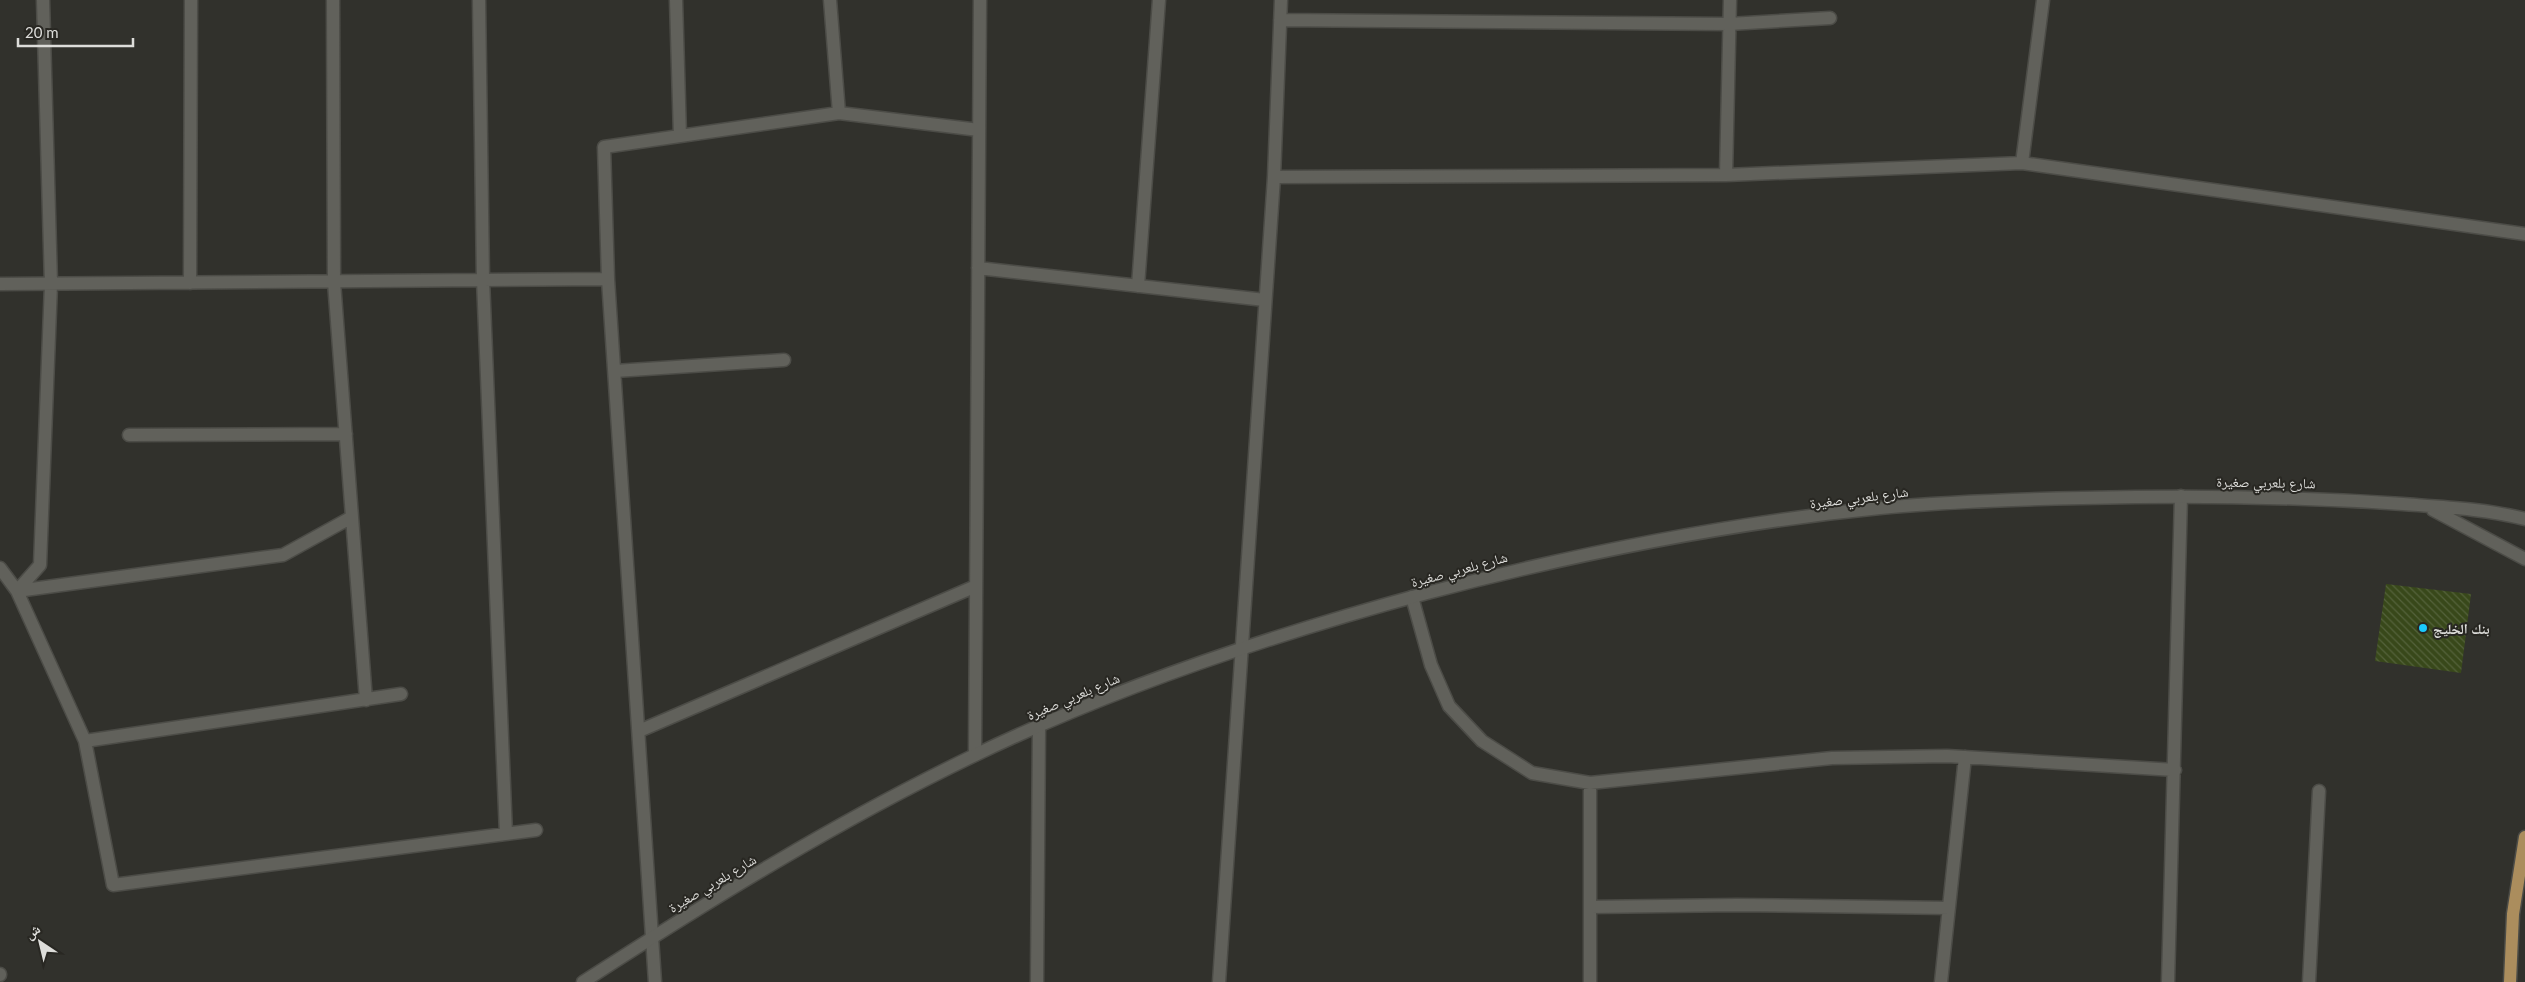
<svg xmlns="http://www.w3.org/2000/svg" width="2525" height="982" font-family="Lato,'Noto Naskh Arabic',sans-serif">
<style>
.building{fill:url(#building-back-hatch)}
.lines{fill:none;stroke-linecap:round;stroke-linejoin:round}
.street-casing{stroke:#4c4c47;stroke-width:15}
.secondary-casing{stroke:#4c4c47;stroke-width:15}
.primary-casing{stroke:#4c4c47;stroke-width:15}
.street{stroke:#61615b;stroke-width:12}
.secondary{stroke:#61615b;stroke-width:12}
.primary{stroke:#ab8d5d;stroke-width:12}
.poi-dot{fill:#1acafc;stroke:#282722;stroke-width:2}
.labels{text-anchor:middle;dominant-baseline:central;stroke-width:4;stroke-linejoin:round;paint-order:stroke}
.street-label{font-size:14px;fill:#ddddda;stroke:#282722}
.poi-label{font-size:14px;font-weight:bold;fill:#ddddda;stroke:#282722;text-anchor:start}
</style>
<defs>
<pattern id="building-back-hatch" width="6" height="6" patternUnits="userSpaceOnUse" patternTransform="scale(1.25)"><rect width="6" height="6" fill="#38481a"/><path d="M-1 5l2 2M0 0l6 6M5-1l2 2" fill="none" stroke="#54623b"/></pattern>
</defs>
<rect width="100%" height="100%" fill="#31312c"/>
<!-- building -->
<path class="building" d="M2386,584L2471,594L2461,673L2375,661Z"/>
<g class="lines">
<!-- street casing -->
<g class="street-casing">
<path id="street" d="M333,0L334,282L366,700
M479,0L483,280L506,834
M676,0L680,136
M830,0L839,113
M1280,20L1729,24L1830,18
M2022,163L2043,0
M1726,175L1730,0
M1274,177L1726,175L2022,163L2525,234
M978,268L1265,300
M190,283L191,0
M0,284L608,279
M1138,286L1159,0
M615,371L784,360
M129,435L346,434
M0,568L17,591L85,741L113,885L536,830
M17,591L40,565L51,284L43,0
M17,591L283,555L352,517
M1412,597L1431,665L1449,706L1482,741L1532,773L1590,783L1832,758L1947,756L2175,770
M639,731L976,586
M85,741L401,694
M975,755L980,0
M1590,783V982
M1590,907L1737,905L1949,908
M0,974V975
M655,982L608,279L604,147L839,113L979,130
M1037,982L1039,727
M1219,982L1274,177L1281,0
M1941,982L1965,757
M2168,982L2181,496
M2309,982L2319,791"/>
</g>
<!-- secondary casing -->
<g class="secondary-casing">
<path id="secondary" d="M2433,510L2525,559
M583,982C710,900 838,821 973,756C1118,686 1272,635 1427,593C1575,554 1727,523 1880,508C1966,500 2051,498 2136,497C2226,496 2314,498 2403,504C2443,507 2486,509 2525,519"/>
</g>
<!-- primary casing -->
<g class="primary-casing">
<path id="primary" d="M2510,982L2513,914L2525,837"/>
</g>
<!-- street -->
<use href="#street" class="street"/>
<!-- secondary -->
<use href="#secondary" class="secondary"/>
<!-- primary -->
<use href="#primary" class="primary"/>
</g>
<!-- markers -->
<circle class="poi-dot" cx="2423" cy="628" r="5"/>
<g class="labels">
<!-- street labels -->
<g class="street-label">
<text transform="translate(2266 482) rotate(1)">شارع بلعربي صغيرة</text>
<text transform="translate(1859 497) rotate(-7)">شارع بلعربي صغيرة</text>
<text transform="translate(1459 569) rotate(-15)">شارع بلعربي صغيرة</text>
<text transform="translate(1073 696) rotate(-23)">شارع بلعربي صغيرة</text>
<text transform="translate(712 883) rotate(-31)">شارع بلعربي صغيرة</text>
</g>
<!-- poi labels -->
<g class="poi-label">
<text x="2433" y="628">بنك الخليج</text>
</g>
</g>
<!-- north arrow -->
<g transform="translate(40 942) rotate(325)" stroke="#282722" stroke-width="4" paint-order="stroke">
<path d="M0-4L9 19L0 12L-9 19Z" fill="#ddddda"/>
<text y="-8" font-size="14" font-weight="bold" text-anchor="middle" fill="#ddddda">ش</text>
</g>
<!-- scale -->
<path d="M18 38v8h115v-8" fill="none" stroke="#ddddda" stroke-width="2.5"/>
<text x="25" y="38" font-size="15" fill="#ddddda" stroke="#282722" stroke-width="4" paint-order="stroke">20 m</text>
</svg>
